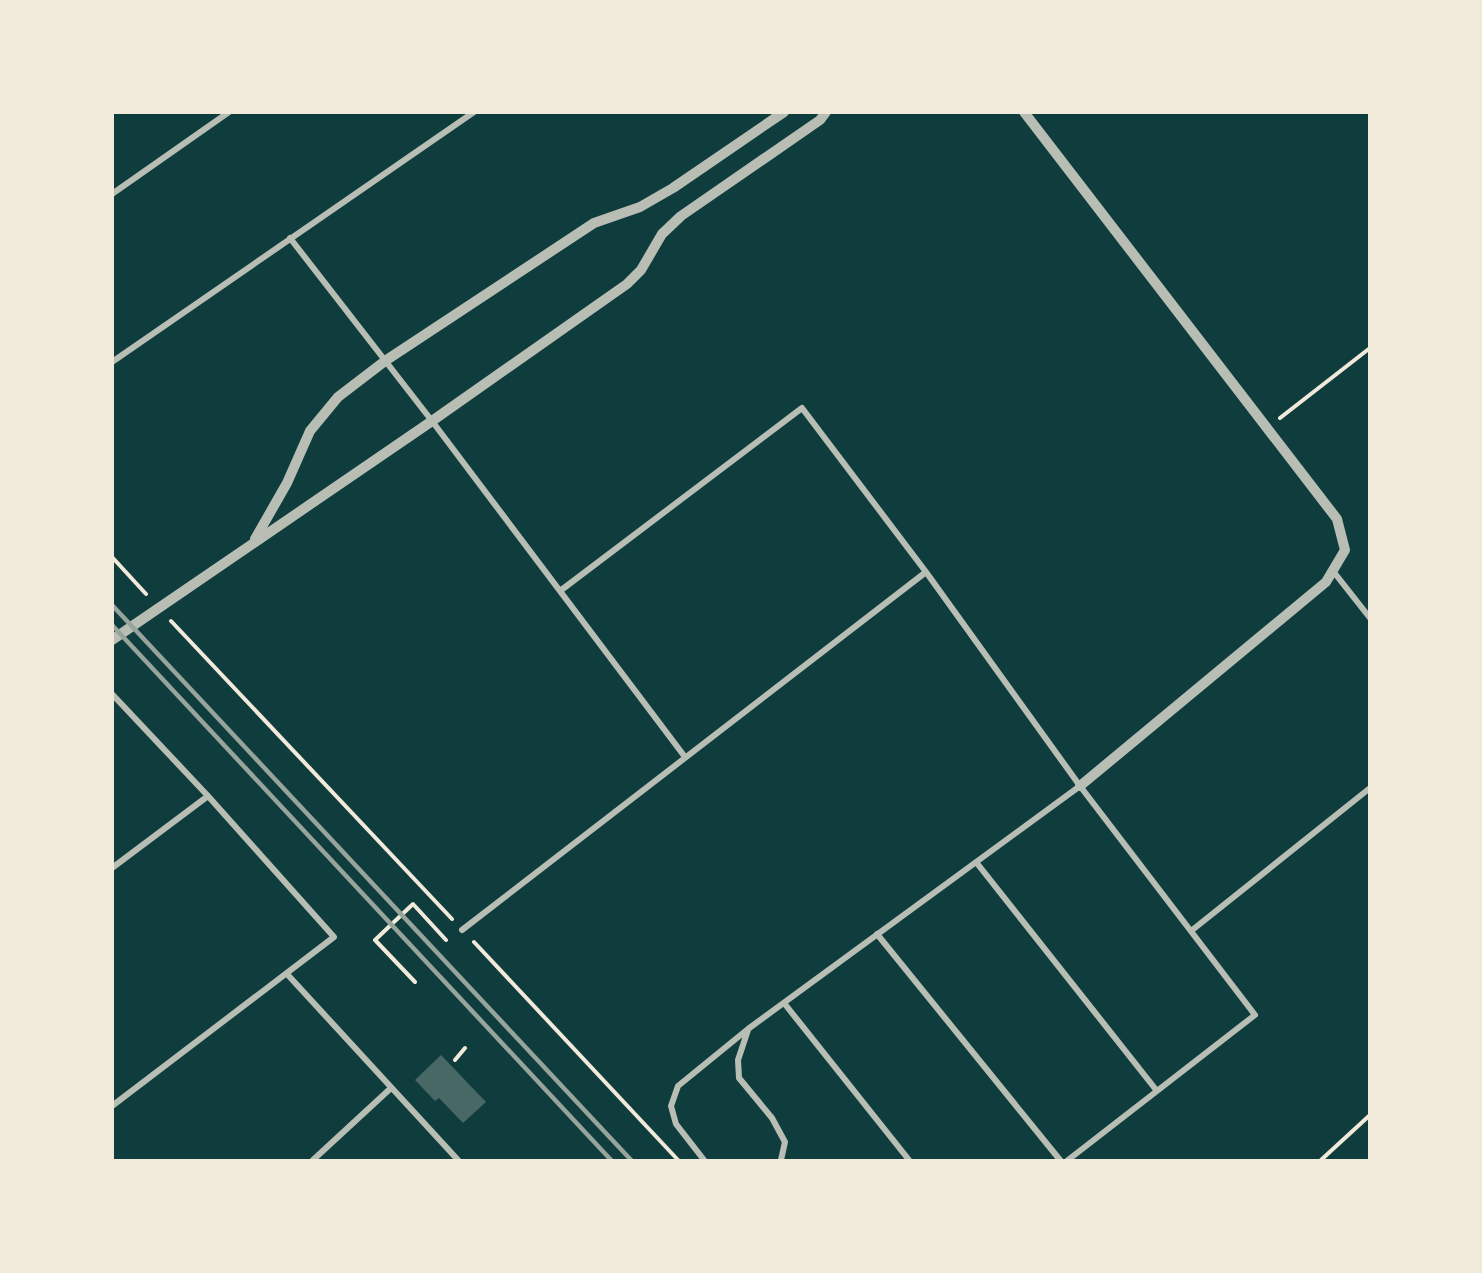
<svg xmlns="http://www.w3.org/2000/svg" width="1482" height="1273" font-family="Arial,sans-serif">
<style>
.building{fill:#486865}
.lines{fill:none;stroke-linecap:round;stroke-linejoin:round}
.path{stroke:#f1e9da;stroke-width:4}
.minor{stroke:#b8beb3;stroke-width:6}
.tertiary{stroke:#b8beb3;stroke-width:10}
.rail{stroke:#97a49c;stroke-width:4.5}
</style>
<rect width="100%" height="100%" fill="#0f3d3e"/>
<!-- building -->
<path class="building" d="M441,1055L486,1102L463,1123L439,1098L435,1101L415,1080Z"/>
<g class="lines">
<!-- path -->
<path class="path" d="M1280,418L1370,348
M112,557L146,594
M171,621L452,919
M474,942L678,1160
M415,982L375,940L413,904L446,940
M455,1060L465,1048
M1321,1160L1370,1115"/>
<!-- minor -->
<path class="minor" d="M112,194L229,112
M290,238L432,421L685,757
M112,362L474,112
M1333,571L1370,618
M560,591L802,408L926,572L1080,786L1255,1015L1068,1160
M112,694L208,796L334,937L112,1106
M976,862L1157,1091
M112,868L208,796
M462,930L926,572
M1191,931L1370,788
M877,934L1060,1160
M287,974L458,1160
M784,1003L909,1160
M748,1030L738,1060L739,1078L772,1118L785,1142L781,1160
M313,1160L391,1088
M704,1160L676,1124L671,1106L678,1086L748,1029L1080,786"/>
<!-- tertiary -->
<path class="tertiary" d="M1024,112L1337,519L1345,550L1326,582L1080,786
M255,539L287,483L310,431L338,397L385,361L594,223L640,207L673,188L784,112
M112,640L432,421L627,284L641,270L662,234L681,216L820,120L826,112"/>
<!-- rail -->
<path class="rail" d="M112,605L631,1160
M112,625L611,1160"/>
</g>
<!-- border -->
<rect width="1482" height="1273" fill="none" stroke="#f1e9da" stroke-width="228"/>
</svg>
